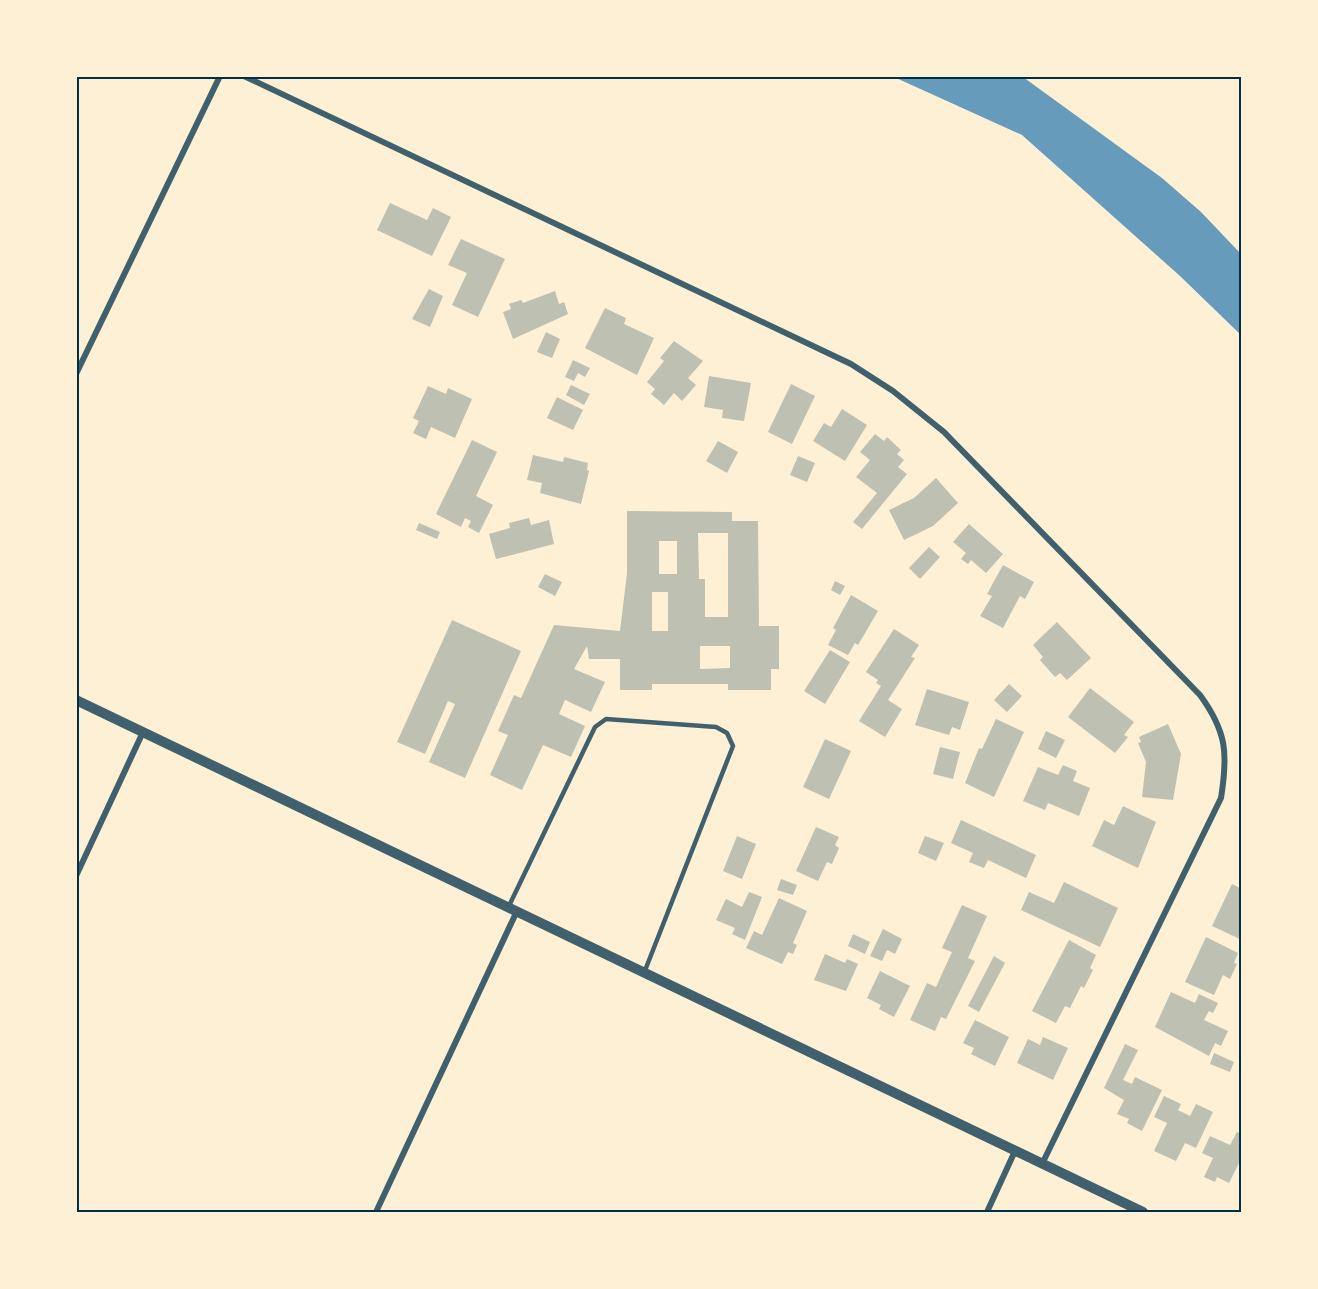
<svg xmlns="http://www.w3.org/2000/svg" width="1318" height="1289" font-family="Jost,sans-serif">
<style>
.water{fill:#669bbc}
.building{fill:#bec0b2;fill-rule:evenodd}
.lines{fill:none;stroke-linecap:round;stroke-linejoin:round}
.service{stroke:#3f606c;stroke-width:4.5}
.minor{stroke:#3f606c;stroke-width:6}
.tertiary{stroke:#3f606c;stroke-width:10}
.neatline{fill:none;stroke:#003049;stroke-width:2}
</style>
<rect width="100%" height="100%" fill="#fdf0d5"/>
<!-- water -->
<path class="water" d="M894,77H1023L1162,178L1201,212L1241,254V335L1180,276L1022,135Z"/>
<!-- building -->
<path class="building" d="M390,203L427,220L433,208L451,217L432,256L377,230Z
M461,239L505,259L478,317L452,305L467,273L448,265Z
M429,289L443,296L430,327L412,319Z
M555,291L559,304L564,302L568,314L513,339L503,312L511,309L509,304L521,300L523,303Z
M605,308L626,318L624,324L654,338L637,375L585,348Z
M546,332L560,339L552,358L537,352Z
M674,341L703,361L688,378L696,385L682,401L674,393L664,405L651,394L655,389L647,382L664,361L660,358Z
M573,360L590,368L585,377L578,373L574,381L565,377Z
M709,376L751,383L744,421L722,418L723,410L704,407Z
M791,384L815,396L792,444L768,432Z
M571,385L590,394L584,405L566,395Z
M428,386L446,394L448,388L472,399L455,438L431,427L426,439L413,433L419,421L413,418Z
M557,397L583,410L573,430L547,418Z
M842,409L867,425L845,461L813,441L824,423L831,427Z
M875,434L884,441L887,437L901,450L897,454L904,460L898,467L907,474L862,529L853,522L877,493L856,477L870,460L860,452Z
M472,440L497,452L476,496L493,505L479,533L468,527L471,521L465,518L461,527L436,514Z
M718,441L738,452L727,473L706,461Z
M533,455L563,462L564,457L588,463L587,470L589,471L581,504L540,493L542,483L527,480Z
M798,456L815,463L807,482L790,475Z
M936,478L958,503L933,526L904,540L889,510L914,498Z
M627,511L732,512V521H758L759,626H779V669H771V690H728V684H652V690H620V659H589L587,646L574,669L605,682L591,712L565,700L559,714L585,726L571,757L543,745L522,790L490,775L508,735L498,731L514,695L521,698L554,625L620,631L627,573ZM698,533H728V617H705V579H699ZM659,541H677V574H659ZM652,592H668V631H652ZM700,646H730V668L700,669Z
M529,518L531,525L549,520L554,544L496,559L489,534L510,528L509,523Z
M419,523L440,532L437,539L416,530Z
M969,524L1003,554L986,573L971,560L968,564L961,559L966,553L953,542Z
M929,547L940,557L920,579L909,568Z
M1003,565L1034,582L1025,599L1020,596L1003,628L980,616L992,596L987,594Z
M545,574L562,582L555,596L538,587Z
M835,581L845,586L840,595L831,590Z
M851,595L878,611L858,645L855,643L848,655L828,645L836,630L833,628Z
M452,620L521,651L465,778L429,762L455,704L448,701L425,754L397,742Z
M1057,622L1091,658L1067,680L1060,673L1055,677L1040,660L1043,657L1033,645Z
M894,629L919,645L911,657L915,658L888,700L902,709L885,737L859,721L881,686L876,683L878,680L866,672Z
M830,650L850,662L825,704L804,691Z
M1009,684L1022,696L1007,712L994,700Z
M1090,688L1134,722L1124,735L1128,737L1115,753L1068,717Z
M927,689L969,702L960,730L952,727L949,735L915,725Z
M996,719L1024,732L994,797L965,783L979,748L982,749Z
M1168,724L1181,754L1173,800L1142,797L1146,762L1138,743L1141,742L1139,737Z
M1046,731L1065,740L1056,758L1038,749Z
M825,739L851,751L829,799L803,787Z
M940,747L960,752L953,779L933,774Z
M1063,765L1077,771L1073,781L1090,788L1079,816L1048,803L1045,810L1023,801L1038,767L1058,775Z
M1123,806L1156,822L1138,868L1092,846L1104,820L1114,825Z
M961,820L1036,855L1026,878L988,860L984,868L969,862L973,853L951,843Z
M816,827L839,837L835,845L839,848L832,864L827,862L818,881L796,871Z
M737,836L756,844L742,879L723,871Z
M925,836L944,843L936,861L918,853Z
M781,879L797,885L793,895L777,890Z
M1064,882L1118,908L1100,947L1021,910L1029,892L1054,903Z
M1232,884L1242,889V940L1212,926Z
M749,892L762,897L745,940L732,934L735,928L716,920L726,899L742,907Z
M779,898L807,911L793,943L797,945L793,954L788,952L782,964L746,948L754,931L762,935Z
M962,905L987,916L968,958L975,961L946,1019L941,1017L935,1031L910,1020L927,983L936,987L952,952L942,948Z
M883,929L902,939L895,954L887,950L882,961L870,956Z
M853,934L870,942L865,954L848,946Z
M1206,937L1238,953L1234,963L1237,964L1230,979L1223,975L1214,995L1185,982Z
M1069,940L1096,955L1090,968L1093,970L1084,988L1081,986L1070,1008L1065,1006L1056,1023L1032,1011Z
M825,954L845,963L847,959L858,964L846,991L814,980Z
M994,956L1005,963L979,1012L968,1006Z
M880,971L910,986L894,1017L879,1009L881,1005L867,998Z
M1171,992L1195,1003L1199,994L1218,1003L1213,1013L1209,1011L1204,1020L1228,1031L1221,1046L1215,1043L1209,1056L1155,1027Z
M975,1020L1009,1037L995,1066L971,1054L974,1048L963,1043Z
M1043,1037L1068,1048L1053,1080L1017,1063L1028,1039L1040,1045Z
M1125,1044L1138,1050L1123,1080L1132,1084L1135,1077L1162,1090L1142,1131L1127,1123L1129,1119L1117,1114L1124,1100L1104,1088Z
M1214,1053L1234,1062L1230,1072L1210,1064Z
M1164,1096L1181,1104L1178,1110L1190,1116L1196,1104L1213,1112L1196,1148L1185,1143L1176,1161L1154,1151L1167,1123L1154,1117Z
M1237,1132L1242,1134V1157L1229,1183L1217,1177L1215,1182L1204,1177L1213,1158L1202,1153L1210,1136L1230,1145Z"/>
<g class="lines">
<!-- service -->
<path class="service" d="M508,908L595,727L606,719L716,727L727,733L733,746L644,973"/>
<!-- minor -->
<path class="minor" d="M244,76L851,364L893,391L944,432L1200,695C1227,732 1228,754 1221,798L1042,1164
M76,374L220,76
M76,876L143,732
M376,1212L517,911
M987,1212L1015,1151"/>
<!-- tertiary -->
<path class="tertiary" d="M76,700L1143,1212"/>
</g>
<!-- border -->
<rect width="1318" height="1289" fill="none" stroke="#fdf0d5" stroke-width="156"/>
<rect x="78" y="78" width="1162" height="1133" class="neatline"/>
</svg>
